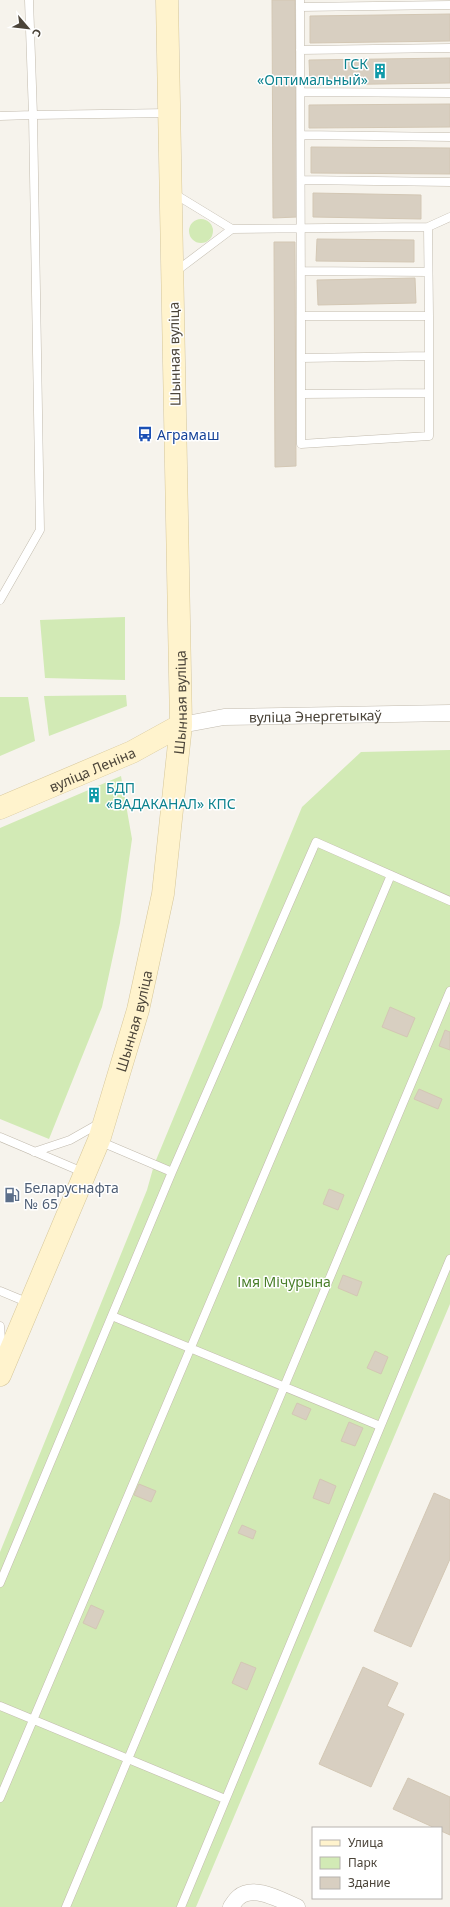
<svg xmlns="http://www.w3.org/2000/svg" width="450" height="1907" font-family="'Noto Sans',sans-serif">
<style>
.green{fill:#d2eab5}
.building{fill:#d8cfc1;stroke:#d3c7b4}
.lines{fill:none;stroke-linecap:round;stroke-linejoin:round}
.service-casing{stroke:#c2bbae;stroke-width:9}
.minor-casing{stroke:#c2bbae;stroke-width:17}
.secondary-casing{stroke:#d6c79b;stroke-width:23}
.service{stroke:#fff;stroke-width:8}
.minor{stroke:#fff;stroke-width:16}
.secondary{stroke:#fff3cd;stroke-width:22}
.labels{text-anchor:middle;dominant-baseline:central;stroke-width:3;stroke-linejoin:round;paint-order:stroke}
.culture-label{font-size:14px;fill:#0d838f;stroke:#fff;text-anchor:end}
.street-label{font-size:14px;fill:#4b4439;stroke:#fff}
.transit-label{font-size:14px;fill:#164399;stroke:#fff;text-anchor:start}
.service-label{font-size:14px;fill:#4e5e75;stroke:#fff;text-anchor:start}
.park-label{font-size:14px;fill:#4a7f2a;stroke:#fff}
</style>
<rect width="100%" height="100%" fill="#f6f3ec"/>
<!-- green -->
<path class="green" d="M189 231a12 12 0 1 1 24 0a12 12 0 1 1-24 0Z
M125,617V680L45,678L40,620Z
M126,695L127,706L49,736L44,696Z
M0,697H28L35,741L0,756Z
M450,750V1304L196,1907H0V1552L147,1190L154,1165L302,807L361,752Z
M121,776L132,839L120,923L102,1007L49,1139L0,1119V828Z"/>
<!-- building -->
<path class="building" d="M272,0H295L297,217L273,218Z
M450,14V41L310,43V16Z
M450,58V83L310,85L309,60Z
M450,104V127L309,128V105Z
M311,147L450,148V174L311,173Z
M313,193L421,195V219L313,217Z
M317,239L414,240V262L316,261Z
M274,242H295L296,466L275,467Z
M415,278L416,303L318,305L317,280Z
M88.5 795a5.5 5.5 0 1 1 11 0a5.5 5.5 0 1 1-11 0Z
M390,1007L415,1018L407,1037L382,1027Z
M445,1030L450,1032V1050L439,1046Z
M419,1089L442,1099L438,1109L414,1099Z
M329,1189L344,1195L338,1210L323,1204Z
M343,1275L362,1282L357,1296L338,1288Z
M375,1351L388,1357L381,1374L367,1368Z
M297,1403L311,1409L306,1420L292,1414Z
M349,1422L363,1428L355,1446L341,1441Z
M320,1479L336,1486L329,1504L313,1498Z
M139,1484L156,1491L151,1502L134,1495Z
M434,1493L450,1500V1559L411,1647L374,1631Z
M242,1525L256,1531L253,1539L238,1533Z
M91,1605L104,1611L96,1629L83,1623Z
M241,1662L256,1668L247,1690L232,1683Z
M363,1667L398,1683L387,1706L404,1714L371,1787L319,1764Z
M408,1778L450,1797V1835L441,1831V1828H435L393,1809Z"/>
<g class="lines">
<!-- service casing -->
<g class="service-casing">
<path id="service" d="M29,0L33,115L169,113
M300,0L301,316H429L428,227L450,217
M300,7L450,5
M300,50L450,48
M301,92L450,93
M0,116L33,115L40,530L0,600
M301,135L450,137
M301,180L450,182
M173,193L232,229L175,272
M232,229L428,227
M301,271L428,272
M301,358L429,356
M429,393V436L301,444V394L429,393V316
M301,394V316
M0,1137L85,1173
M99,1141L172,1172
M34,1152L70,1140L100,1123
M0,1291L29,1303
M112,1316L380,1426
M0,1326L2,1354
M0,1583L172,1172L316,842L450,901
M0,1706L225,1799
M0,1798L391,875
M66,1907L450,991
M181,1907L450,1259"/>
</g>
<!-- minor casing -->
<g class="minor-casing">
<g id="minor">
<path id="s1" d="M181,725L224,717L450,713"/>
<path d="M231,1907C233,1904 236,1899 239,1897C254,1884 282,1901 297,1907"/>
</g>
</g>
<!-- secondary casing -->
<g class="secondary-casing">
<g id="secondary">
<path id="s2" d="M0,808L132,752L181,725"/>
<path id="s3" d="M0,1375L99,1140L138,1010L163,894L181,725L167,0"/>
</g>
</g>
<!-- service -->
<use href="#service" class="service"/>
<!-- minor -->
<use href="#minor" class="minor"/>
<!-- secondary -->
<use href="#secondary" class="secondary"/>
</g>
<!-- icons -->
<defs>
<g id="building-bare" transform="scale(1.2)"><path d="M-4-6H4V6H1V3H-1V6H-4ZM-2.5-4.3h1.7v1.8h-1.7ZM.8-4.3h1.7v1.8H.8ZM-2.5-1h1.7V.8h-1.7ZM.8-1h1.7V.8H.8Z" fill="#0f9aa8" stroke="#fff" stroke-width="2.5" paint-order="stroke"/></g>
<g id="bus-bare" transform="scale(1.2)"><path d="M-5-6H5V4H4V6H2V4H-2V6H-4V4H-5ZM-3.5-4V0h7V-4ZM-3.5 1.2v1.5H-2V1.2ZM2 1.2v1.5H3.5V1.2Z" fill="#1a4fb4" stroke="#fff" stroke-width="2.5" paint-order="stroke"/></g>
<g id="fuel-bare" transform="scale(1.2)"><path d="M-5.5-6h7V0h2V4h1.3V-2.5L3-4.5l.8-.8L6-3V5H2.5V1h-1V6h-7ZM-4.2-4.7v3.2H.2V-4.7Z" fill="#5c6f8a" stroke="#fff" stroke-width="2.5" paint-order="stroke"/></g>
</defs>
<g fill-rule="evenodd">
<use href="#building-bare" x="380" y="71"/>
<use href="#bus-bare" x="145" y="434"/>
<use href="#building-bare" x="94" y="795"/>
<use href="#fuel-bare" x="12" y="1195"/>
</g>
<g class="labels">
<!-- culture labels -->
<g class="culture-label">
<text x="368" y="63">ГСК<tspan x="368" dy="16">«Оптимальный»</tspan></text>
<text x="106" y="787" text-anchor="start">БДП<tspan x="106" dy="16">«ВАДАКАНАЛ» КПС</tspan></text>
</g>
<!-- street labels -->
<g class="street-label">
<text transform="translate(174 354) rotate(-91)">Шынная вуліца</text>
<text stroke="none"><textPath href="#s3" startOffset="702">Шынная вуліца</textPath></text>
<text stroke="none"><textPath href="#s1" startOffset="135">вуліца Энергетыкаў</textPath></text>
<text stroke="none"><textPath href="#s2" startOffset="100">вуліца Леніна</textPath></text>
<text stroke="none"><textPath href="#s3" startOffset="379">Шынная вуліца</textPath></text>
</g>
<!-- transit labels -->
<g class="transit-label">
<text x="157" y="434">Аграмаш</text>
</g>
<!-- service labels -->
<g class="service-label">
<text x="24" y="1187">Беларуснафта<tspan x="24" dy="16">№ 65</tspan></text>
</g>
<!-- park labels -->
<g class="park-label">
<text x="284" y="1281">Імя Мічурына</text>
</g>
</g>
<!-- legend -->
<rect x="312" y="1827" width="130" height="72" fill="#ffffff" stroke="#b7b4b0"/>
<rect x="320" y="1840" width="20" height="6" fill="#fff3cd" stroke="#b7b4b0"/>
<text x="348" y="1847" font-size="12" fill="#4b4439">Улица</text>
<rect x="320" y="1857" width="20" height="12" fill="#d2eab5" stroke="#b7b4b0"/>
<text x="348" y="1867" font-size="12" fill="#4b4439">Парк</text>
<rect x="320" y="1877" width="20" height="12" fill="#d8cfc1" stroke="#b7b4b0"/>
<text x="348" y="1887" font-size="12" fill="#4b4439">Здание</text>
<!-- north arrow -->
<g transform="translate(28 28) rotate(118)" stroke="#ffffff" stroke-width="3" paint-order="stroke">
<path d="M0-3L7 15L0 10L-7 15Z" fill="#4b4439"/>
<text y="-6" font-size="11" font-weight="bold" text-anchor="middle" fill="#4b4439">С</text>
</g>
</svg>
